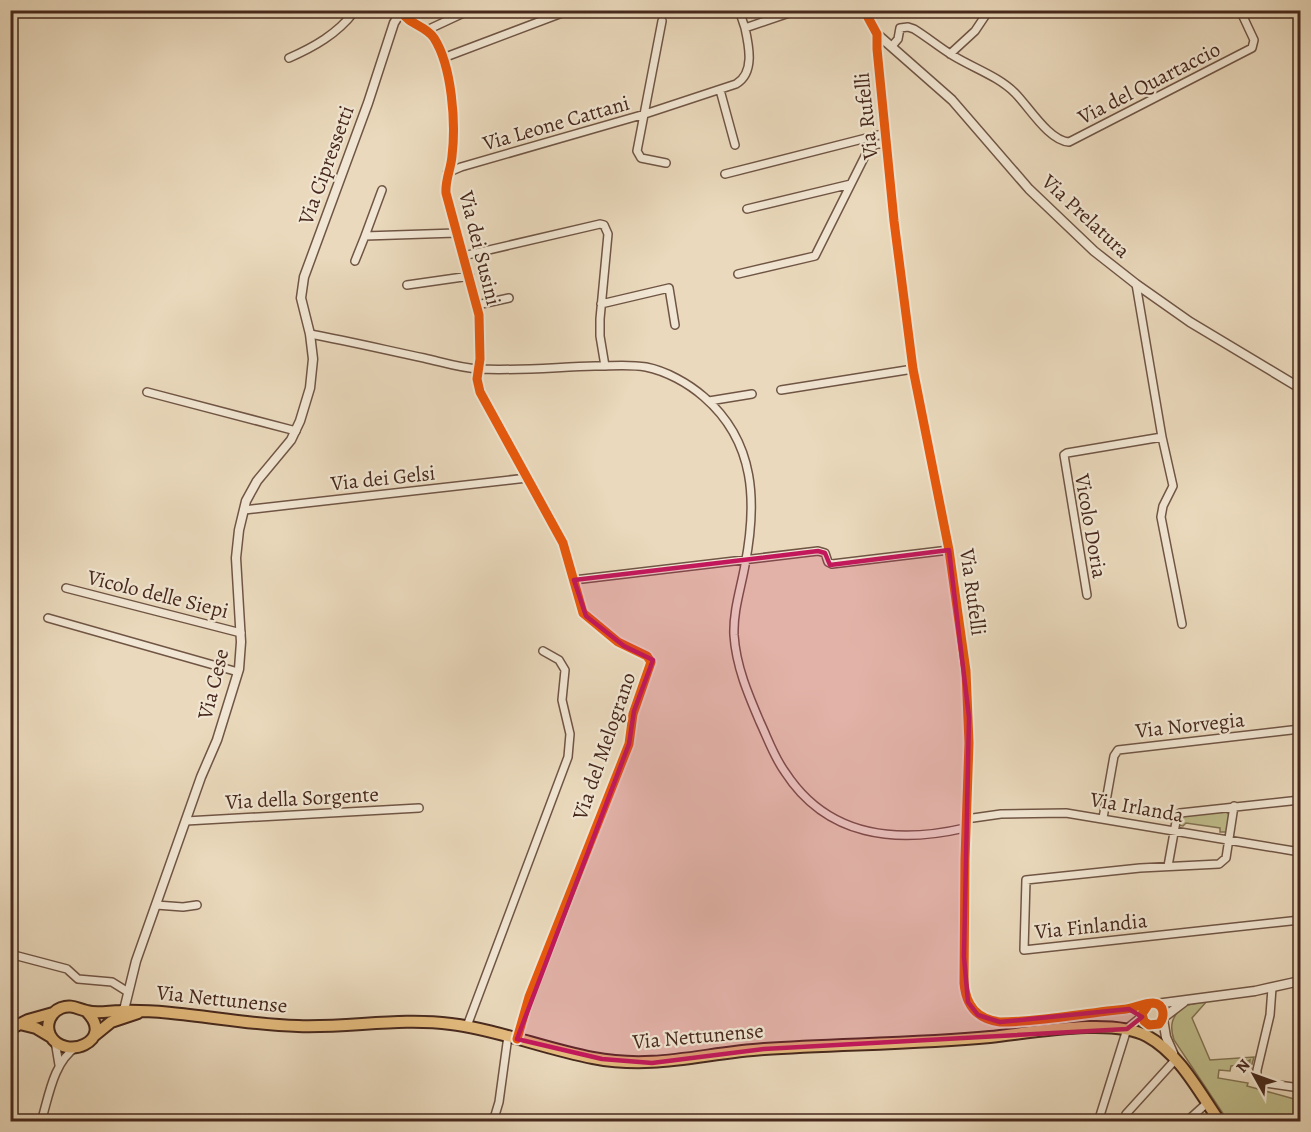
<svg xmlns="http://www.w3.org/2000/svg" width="1311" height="1132" font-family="Alegreya,serif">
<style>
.green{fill:#bfbd8b;stroke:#837354;stroke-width:1.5}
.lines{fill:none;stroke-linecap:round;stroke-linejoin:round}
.minor-casing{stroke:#705545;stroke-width:10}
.tertiary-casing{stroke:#705545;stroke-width:11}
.primary-casing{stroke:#47291d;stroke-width:14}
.minor{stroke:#f1e6d3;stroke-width:7}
.tertiary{stroke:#f1e6d3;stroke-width:8}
.primary{stroke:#e5bc7e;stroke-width:10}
.cycleway-casing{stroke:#f1e6d3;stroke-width:13}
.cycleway{stroke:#e8590c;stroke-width:9}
.marked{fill:#c2185b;fill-opacity:0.2;stroke:#c2185b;stroke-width:4.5;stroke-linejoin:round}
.labels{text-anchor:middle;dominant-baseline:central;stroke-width:4.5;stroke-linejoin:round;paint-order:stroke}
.street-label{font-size:21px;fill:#47291d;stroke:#f1e6d3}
</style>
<rect width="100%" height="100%" fill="#ead9bc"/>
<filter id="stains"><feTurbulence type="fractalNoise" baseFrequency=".00333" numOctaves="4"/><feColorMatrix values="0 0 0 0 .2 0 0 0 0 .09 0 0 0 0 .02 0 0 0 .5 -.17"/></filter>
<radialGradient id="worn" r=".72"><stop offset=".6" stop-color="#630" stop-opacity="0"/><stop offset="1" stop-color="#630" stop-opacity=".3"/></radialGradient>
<!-- green -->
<path class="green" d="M1224,811L1229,814L1227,832H1220V828L1186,823L1183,826L1178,825L1183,815Z
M1207,1001L1192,1018L1210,1060L1254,1057L1251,1068L1249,1067L1250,1060L1241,1065L1231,1066L1230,1071L1219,1070L1218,1078L1248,1083L1247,1086L1298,1100L1300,1093V1108L1297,1121H1228L1174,1040C1169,1025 1172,1017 1183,1006Z"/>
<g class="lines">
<!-- minor casing -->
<g class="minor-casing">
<path id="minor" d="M739,10L745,28L798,10
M402,12C409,25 425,25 434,38C452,66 456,123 452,156C451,169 445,180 446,193L479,315L480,359L477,379L480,392L563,543L583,613L618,642L647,656L651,662L633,714L629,744L529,997L517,1039
M153,13L354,12
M662,21L637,151L641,158L666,163
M427,30L470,10
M892,46L898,39L900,28L908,27L914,29C927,37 939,47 952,55C973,68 998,76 1015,93C1029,107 1049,141 1069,142L1252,48L1254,40L1240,10
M950,54L975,31L989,10
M289,58C314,47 337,34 354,12
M443,58L570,10
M720,90L735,145
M447,173L461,167L645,114L736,84C755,73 749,46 745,28
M725,174L886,133
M382,190L365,236L456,233
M747,209L851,184
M463,256L600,224L604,225L608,234L600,319V336L605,366
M355,261L365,236
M738,274L815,256L868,150L876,144H887
M407,285L470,276
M601,304L669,288L675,325
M477,305L509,298
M310,334C348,341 386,350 424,358C442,362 460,368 479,369C517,371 557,367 595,366C612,366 629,364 646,367C666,371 688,383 704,397C756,442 757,503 745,565C741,588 733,611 734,635C736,666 748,694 760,722C768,739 774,757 785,772C827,837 896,844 965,828
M781,390L913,369
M147,392L296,431
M709,401L752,394
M1162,437L1173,486L1163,506L1161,517L1182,624
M244,510L527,478
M574,580L818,551L825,553L828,562L832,564L949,550
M66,588L241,633
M1087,595L1064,455L1067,453L1162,437L1136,284
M48,618L238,672
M1234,806L1226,858L1219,864L1140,868L1026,880L1024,950L1300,920
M1103,818L1114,756L1118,750L1300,729
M966,819L1001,814L1066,813L1300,852
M186,821L419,808
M1168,866L1177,816L1180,813L1300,800
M156,905L183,907L197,905
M10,954L67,969L78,979L112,982L128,992
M1272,988L1270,1015L1257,1070V1076L1265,1083L1300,1088
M467,1026L568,757L570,734L562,700L565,670L559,660L543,651
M55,1041L59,1065
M1126,1114L1176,1059
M41,1122C49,1096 53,1063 76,1047
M493,1122L499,1102L508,1036
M1098,1122L1127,1029
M1186,1122L1207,1103"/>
</g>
<!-- tertiary casing -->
<g class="tertiary-casing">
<path id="tertiary" d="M864,10L877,34V49L894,221L913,369L949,550L966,671L969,743L965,859L964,983C966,1006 977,1019 1000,1022C1042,1022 1084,1013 1126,1009C1134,1008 1144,1003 1153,1003C1165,1004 1165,1017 1159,1024L1149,1025L1144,1021L1142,1014L1148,1005
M877,34L952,100L1029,189L1094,251L1136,284L1190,322L1300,388
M1156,1004L1255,991L1300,981
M124,1010L136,961L201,777L217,740L239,669L241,642L236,558L239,530L246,501L257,481L291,440L300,421L310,388L313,359L310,334L301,298L304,277L368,103L394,23L402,10
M1163,1018L1184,1002
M1163,1019L1166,1037L1173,1053
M1127,1029L1142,1017"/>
</g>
<!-- primary casing -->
<g class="primary-casing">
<path id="primary" d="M87,1012C116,1041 64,1062 50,1035C45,1024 51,1012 61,1008C72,1004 77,1009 87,1011C96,1014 110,1011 120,1011C180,1009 239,1025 298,1026C349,1028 400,1017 451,1024C499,1030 545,1049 593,1058C655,1070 703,1053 764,1049C839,1044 915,1044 990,1037C1030,1033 1112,1017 1147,1036C1180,1054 1199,1092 1220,1122
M20,1024L36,1028L51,1037
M10,1029L28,1020L53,1013
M95,1035L111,1022L138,1013"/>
</g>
<!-- minor -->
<use href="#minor" class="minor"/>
<!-- tertiary -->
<use href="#tertiary" class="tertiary"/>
<!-- primary -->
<use href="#primary" class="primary"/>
<!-- cycleway casing -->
<g class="cycleway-casing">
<path id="cycleway" d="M864,10L877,34V49L894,221L913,369L949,550L966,671L969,743L965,859L964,983C966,1006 977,1019 1000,1022C1042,1022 1084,1013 1126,1009C1134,1008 1144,1003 1153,1003C1165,1004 1165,1017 1159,1024L1149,1025L1144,1021L1142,1014L1148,1005
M402,12C409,25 425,25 434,38C452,66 456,123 452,156C451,169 445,180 446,193L479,315L480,359L477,379L480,392L563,543L583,613L618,642L647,656L651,662L633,714L629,744L529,997L517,1039"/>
</g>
<!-- cycleway -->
<use href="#cycleway" class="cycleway"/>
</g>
<!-- marked area -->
<path class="marked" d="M949,550L969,717L964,957L968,1002L978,1015L1000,1022L1129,1009L1142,1017L1127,1029L764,1049L652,1063L602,1059L517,1039L629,744L634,711L653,660L624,646L586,616L574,580L818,551L825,553L830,565Z"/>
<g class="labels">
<!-- street labels -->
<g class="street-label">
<text transform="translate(1149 83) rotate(-27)">Via del Quartaccio</text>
<text transform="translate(866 116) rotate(-96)">Via Rufelli</text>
<text transform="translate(556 123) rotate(-16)">Via Leone Cattani</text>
<text transform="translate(326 165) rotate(-70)">Via Cipressetti</text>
<text transform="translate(1086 216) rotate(43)">Via Prelatura</text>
<text transform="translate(480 248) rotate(76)">Via dei Susini</text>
<text transform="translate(383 478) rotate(-6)">Via dei Gelsi</text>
<text transform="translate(1091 526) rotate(80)">Vicolo Doria</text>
<text transform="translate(973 592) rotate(82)">Via Rufelli</text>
<text transform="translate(158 594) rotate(14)">Vicolo delle Siepi</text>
<text transform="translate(213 684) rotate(-76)">Via Cese</text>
<text transform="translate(1190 725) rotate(-6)">Via Norvegia</text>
<text transform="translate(604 746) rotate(-71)">Via del Melograno</text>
<text transform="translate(302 798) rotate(-3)">Via della Sorgente</text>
<text transform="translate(1137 807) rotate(10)">Via Irlanda</text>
<text transform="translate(1091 926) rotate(-6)">Via Finlandia</text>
<text transform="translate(222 999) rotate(6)">Via Nettunense</text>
<text transform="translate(698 1036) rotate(-5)">Via Nettunense</text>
</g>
</g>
<!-- margin -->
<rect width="1311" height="1132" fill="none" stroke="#ead9bc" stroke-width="36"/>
<rect x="12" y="12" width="1287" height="1108" fill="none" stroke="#47291d" stroke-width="3"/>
<rect x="18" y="18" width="1275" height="1096" fill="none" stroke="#47291d" stroke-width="1.5"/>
<!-- north arrow -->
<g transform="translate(1254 1075) rotate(310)" stroke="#f1e6d3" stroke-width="4.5" paint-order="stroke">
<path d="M0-4.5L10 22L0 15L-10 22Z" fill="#47291d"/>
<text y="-9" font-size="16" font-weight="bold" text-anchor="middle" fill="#47291d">N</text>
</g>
<rect width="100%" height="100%" filter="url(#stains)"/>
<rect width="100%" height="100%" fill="url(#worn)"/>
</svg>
